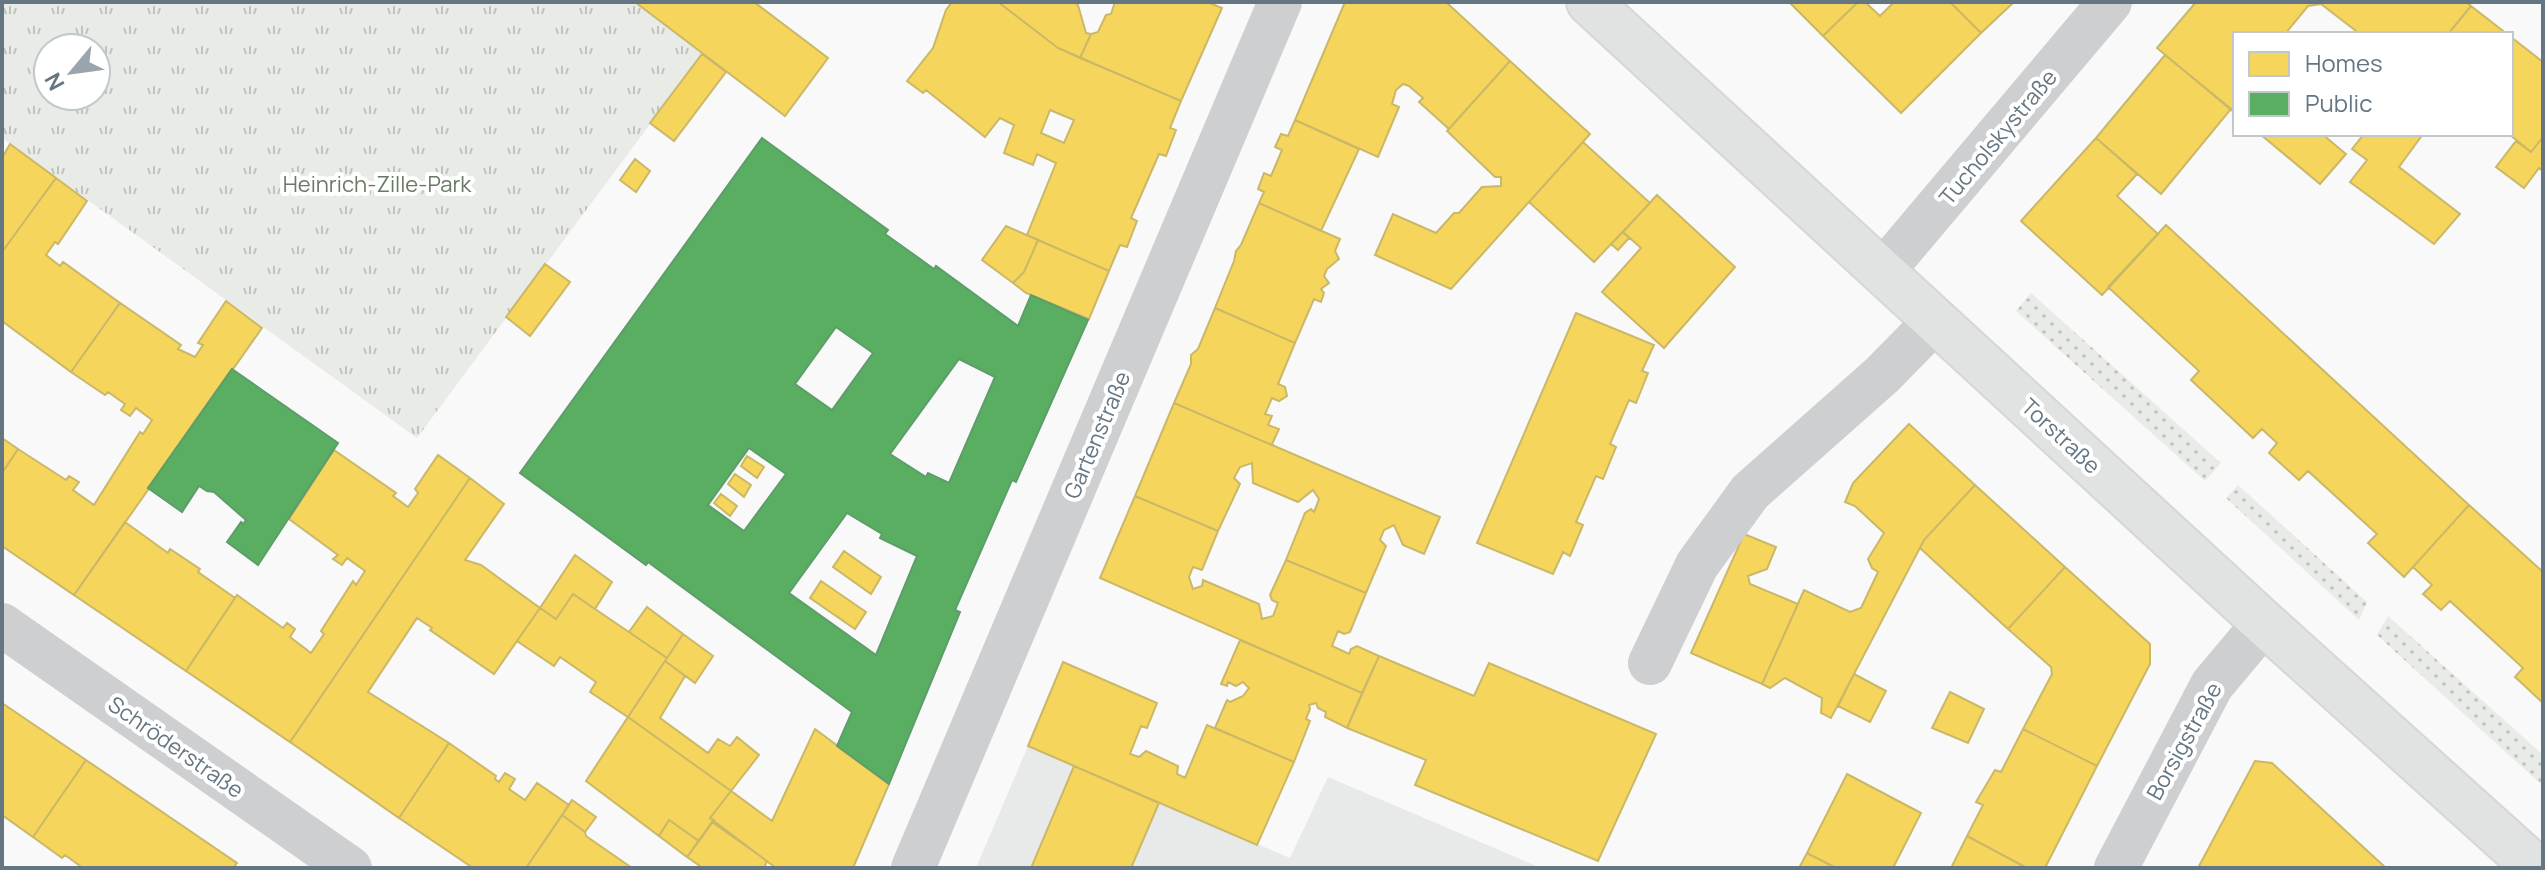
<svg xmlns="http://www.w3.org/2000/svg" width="2545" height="870" font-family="Manrope,sans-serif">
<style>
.built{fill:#e8e9e9}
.grass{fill:url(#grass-dots)}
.park{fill:url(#park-tufts);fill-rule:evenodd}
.homes{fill:#f6d55c;stroke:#cab868;stroke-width:2;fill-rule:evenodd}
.public{fill:#5aae61;stroke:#5d9d6b;stroke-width:2;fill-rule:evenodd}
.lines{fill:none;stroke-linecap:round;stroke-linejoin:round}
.major-casing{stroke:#d5d6d7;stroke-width:48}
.minor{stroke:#cecfd0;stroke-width:44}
.major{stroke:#e1e2e2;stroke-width:44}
.labels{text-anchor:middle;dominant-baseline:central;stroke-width:8;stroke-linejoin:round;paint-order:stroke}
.street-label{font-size:22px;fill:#657683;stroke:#fff}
.park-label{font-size:22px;fill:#687a64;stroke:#fff}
</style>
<defs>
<pattern id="grass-dots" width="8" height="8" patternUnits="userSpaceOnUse" patternTransform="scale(2)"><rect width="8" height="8" fill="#e8ebe6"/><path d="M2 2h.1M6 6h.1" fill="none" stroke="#c0c3c0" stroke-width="1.8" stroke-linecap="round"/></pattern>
<pattern id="park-tufts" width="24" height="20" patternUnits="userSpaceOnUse" patternTransform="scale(2)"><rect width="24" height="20" fill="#e8ebe6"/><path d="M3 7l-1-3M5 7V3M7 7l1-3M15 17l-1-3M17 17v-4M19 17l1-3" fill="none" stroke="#c0c3c0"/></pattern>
</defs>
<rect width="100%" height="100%" fill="#f9f9f9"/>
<!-- built -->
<path class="built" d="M1028,746L1290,858L1328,777L1541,868H976Z"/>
<!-- grass -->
<path class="grass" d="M2031,293L2221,463L2205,481L2016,311Z
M2238,485L2367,602L2359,620L2226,498Z
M2388,616L2543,755V786L2377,635Z"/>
<!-- park -->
<path class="park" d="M2,2H635L702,54L417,438L2,138ZM48,48H96V96H48Z"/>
<!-- homes -->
<path class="homes" d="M635,2H754L828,58L785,116Z
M952,2H998L1058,48L1181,101L1170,128L1176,130L1166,156L1159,154L1131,218L1137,221L1127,247L1120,245L1109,271L1027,235L1056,163L1037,154L1033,165L1004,153L1014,125L1000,118L985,137L926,90L923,93L907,81L933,48L946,10ZM1050,110L1074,120L1064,143L1041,133Z
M998,2H1074L1078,5L1086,33L1091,34L1080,58L1058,48Z
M1115,2H1207L1222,8L1181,101L1080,58L1091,34L1098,32L1106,15L1111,14Z
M1345,2H1446L1510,61L1449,129L1419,102L1423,98L1409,86L1403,84L1396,90L1392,104L1399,107L1378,157L1295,120Z
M1789,2H1858L1823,36Z
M1858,2H1865L1880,16L1894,2H1950L1981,33L1901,113L1823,36Z
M1950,2H2014L1981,33Z
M2196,2H2466L2471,6L2448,34H2360L2321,4L2308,6L2285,34H2235V113L2157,48Z
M2471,6L2507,34H2448Z
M2511,37L2543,62V137L2531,152L2509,134H2511Z
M702,54L726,72L674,141L650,123Z
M2165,55L2231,109L2161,194L2096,138Z
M1510,61L1590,134L1451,289L1375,255L1393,214L1436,233L1454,213H1459L1482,187L1501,186V177H1495L1447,131Z
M1295,120L1359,149L1321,231L1259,203L1264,192L1258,189L1264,173L1271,176L1282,150L1275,147L1281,134L1288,136Z
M2260,134H2322L2346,154L2320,184Z
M2364,134H2423L2399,167L2460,214L2434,244L2350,182L2367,160L2352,149Z
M2543,137V171L2539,168L2524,188L2496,167L2516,141L2531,152Z
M2096,138L2137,174L2117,196L2158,234L2102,295L2021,221Z
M1583,142L1650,203L1594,262L1529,202Z
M10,144L56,178L2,252V158Z
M635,159L650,171L636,192L620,180Z
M56,178L87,201L58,244L55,242L46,255L60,266L63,262L120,303L71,372L2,321V252Z
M1657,195L1735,267L1664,348L1602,292L1641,248L1623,232Z
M1259,203L1340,239L1335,251L1339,259L1327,269L1324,276L1329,283L1321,289L1324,293L1321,302L1314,299L1295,343L1215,308L1234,261L1236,251L1241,245Z
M2166,225L2469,505L2404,577L2368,543L2377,534L2308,471L2299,480L2269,453L2277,443L2262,429L2253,438L2191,380L2199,371L2108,287Z
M1006,226L1038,240L1024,272L1013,283L982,260Z
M1623,232L1629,238L1618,250L1611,244Z
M1038,240L1109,271L1089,319L1026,293L1013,283L1024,272Z
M545,264L570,282L530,336L506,317Z
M226,301L262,328L74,595L2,546V473L18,449L66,480L69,476L79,482L73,490L94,505L140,432L143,434L152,420L136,408L130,416L121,410L125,404L108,392L105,395L71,372L120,303L181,345L178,349L195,357L203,345L198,343Z
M1215,308L1295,343L1278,384L1285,387L1287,396L1279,401L1272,398L1265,414L1272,416L1268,425L1279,429L1272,444L1274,446L1174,403L1191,364V355L1198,349Z
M1576,313L1654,345L1642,371L1648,373L1636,403L1629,400L1610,444L1616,447L1603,479L1596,476L1576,522L1583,525L1570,556L1563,552L1553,574L1477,543Z
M1174,403L1440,517L1424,554L1403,545L1394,525L1384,530L1380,540L1386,546L1366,593L1286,560L1305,513L1311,509L1314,512L1319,499L1313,490L1298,502L1253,483L1252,463L1240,467L1234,478L1240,484L1218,531L1135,496Z
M1909,424L1975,485L1924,540L1831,718L1821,713L1822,698L1785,678L1770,688L1762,684L1804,590L1850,612L1861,608L1878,572L1872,568L1868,559L1884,533L1855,506L1845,502L1853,483Z
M2,438L18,449L2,473Z
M334,450L396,493L393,496L408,507L418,493L415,489L438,455L470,478L290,742L186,671L237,595L283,628L287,623L295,629L290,637L311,653L324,634L321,631L353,581L356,585L365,571L347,558L342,565L333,559L338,555L289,519Z
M747,456L764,467L757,478L741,466Z
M735,474L751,485L744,497L728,484Z
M470,478L504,504L465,560L481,565L540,608L494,674L430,630L432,628L417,618L368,692L449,743L399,818L290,742Z
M1975,485L2065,567L2008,629L1920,548L1924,540Z
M721,494L737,506L730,516L714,503Z
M1135,496L1218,531L1202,570L1193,567L1189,577L1193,589L1202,586L1203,580L1259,604L1262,619L1273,616L1278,603L1272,600L1270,595L1286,560L1366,593L1350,632L1344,634L1338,631L1332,646L1349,654L1351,649L1357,646L1379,656L1362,693L1100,578Z
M2469,505L2543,572V703L2515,677L2523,668L2450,601L2441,610L2423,594L2432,585L2413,567Z
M125,522L168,553L170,549L200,569L198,572L235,598L186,671L74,595Z
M1744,534L1776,547L1767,569L1748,576L1750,584L1798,604L1762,684L1691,653Z
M844,551L881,577L871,594L833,567Z
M575,555L612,582L595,609L573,594L556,619L540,608Z
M2065,567L2150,644V664L2097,766L2023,729L2052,674L2051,667L2008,629Z
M821,581L866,612L855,629L810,598Z
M573,594L667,658L628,717L590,692L596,682L560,657L554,666L517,641L540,608L556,619Z
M647,607L683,634L667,658L629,632Z
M683,634L713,656L695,683L665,661Z
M1240,640L1362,693L1347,728L1325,717L1326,712L1318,708L1316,703L1309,705L1310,709L1306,719L1310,721L1294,762L1215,728L1227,700L1230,702L1243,696L1249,688L1243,682L1236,686L1228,682L1227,686L1221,684Z
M1379,656L1474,696L1489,663L1656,734L1598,861L1415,785L1426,760L1347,728Z
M665,661L685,676L660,718L708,753L718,739L730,746L737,737L759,755L731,791L628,717Z
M1063,662L1157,703L1147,728L1141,726L1130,754L1139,757L1146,751L1178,766L1177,774L1185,778L1207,725L1294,762L1257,845L1028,746Z
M1854,674L1886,691L1870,722L1838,706Z
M1950,692L1984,709L1968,743L1932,728Z
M2,703L86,760L33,837L2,815Z
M628,717L731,791L710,818L714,820L699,841L669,820L659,836L586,781Z
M815,729L889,784L853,868H776L710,818L731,791L772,821Z
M2023,729L2097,766L2045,868H2027L1967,836L1983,805L1976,802L1995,770L2001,772Z
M449,743L496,776L495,779L499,782L505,773L515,779L509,789L525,800L537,783L569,805L526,868H473L399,818Z
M86,760L237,863L233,868H83L65,855L62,858L33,837Z
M2255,761L2272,763L2386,868H2198Z
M1074,766L1159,803L1131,868H1031Z
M1847,774L1921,813L1893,868H1836L1807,853Z
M572,800L596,817L585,832L562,815Z
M562,815L585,832L586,836L632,868H526Z
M669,820L699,841L687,857L659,836Z
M712,822L767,861L764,868H703L687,857Z
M1967,836L2027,868H1951Z
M1807,853L1836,868H1799Z"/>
<!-- public -->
<path class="public" d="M762,138L888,230L885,234L934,269L936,266L1018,326L1031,295L1088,320L1016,482L1012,480L955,610L960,612L889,784L837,746L852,712L648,562L646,565L520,473ZM836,327L873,353L832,410L795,384ZM959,359L995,377L949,483L928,473L926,477L890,454ZM749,448L786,474L744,531L708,505ZM847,513L882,534L880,538L917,556L876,655L789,593Z
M232,369L338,443L258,565L227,542L241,522L243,524L246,520L214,492L207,491L199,486L182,512L148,488Z"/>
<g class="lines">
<!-- major casing -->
<g class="major-casing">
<path id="major" d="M1589,2L2264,623L2536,868"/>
</g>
<!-- minor -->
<path class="minor" d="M1883,271L2110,2
M2,625L350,868
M1650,663L1697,565L1750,492L1882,375L1936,320
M913,868L1280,2
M2116,868L2212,685L2264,623"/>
<!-- major -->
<use href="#major" class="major"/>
</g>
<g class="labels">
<!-- street labels -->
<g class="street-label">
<text transform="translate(1998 137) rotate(-50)">Tucholskystraße</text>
<text transform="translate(1097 435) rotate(-67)">Gartenstraße</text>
<text transform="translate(2061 436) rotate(43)">Torstraße</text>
<text transform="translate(2184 741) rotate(-61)">Borsigstraße</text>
<text transform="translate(176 747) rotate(35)">Schröderstraße</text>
</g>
<!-- park labels -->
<g class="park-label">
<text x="377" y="184">Heinrich-Zille-Park</text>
</g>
</g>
<!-- border -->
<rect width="2545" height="870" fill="none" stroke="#657683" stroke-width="8"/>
<!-- legend -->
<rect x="2233" y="32" width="280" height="104" fill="#ffffff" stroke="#c1c8cd" stroke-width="2"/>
<rect x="2249" y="52" width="40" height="24" fill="#f6d55c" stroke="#c1c8cd" stroke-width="2"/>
<text x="2305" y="72" font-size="24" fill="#657683">Homes</text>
<rect x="2249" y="92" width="40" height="24" fill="#5aae61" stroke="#c1c8cd" stroke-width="2"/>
<text x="2305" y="112" font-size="24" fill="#657683">Public</text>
<!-- north arrow -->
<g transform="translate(72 72) rotate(241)"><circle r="38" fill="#ffffff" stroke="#c1c8cd" stroke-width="2"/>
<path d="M0-6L14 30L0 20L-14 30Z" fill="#99a4ac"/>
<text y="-12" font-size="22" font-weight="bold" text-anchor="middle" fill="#657683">N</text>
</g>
</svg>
